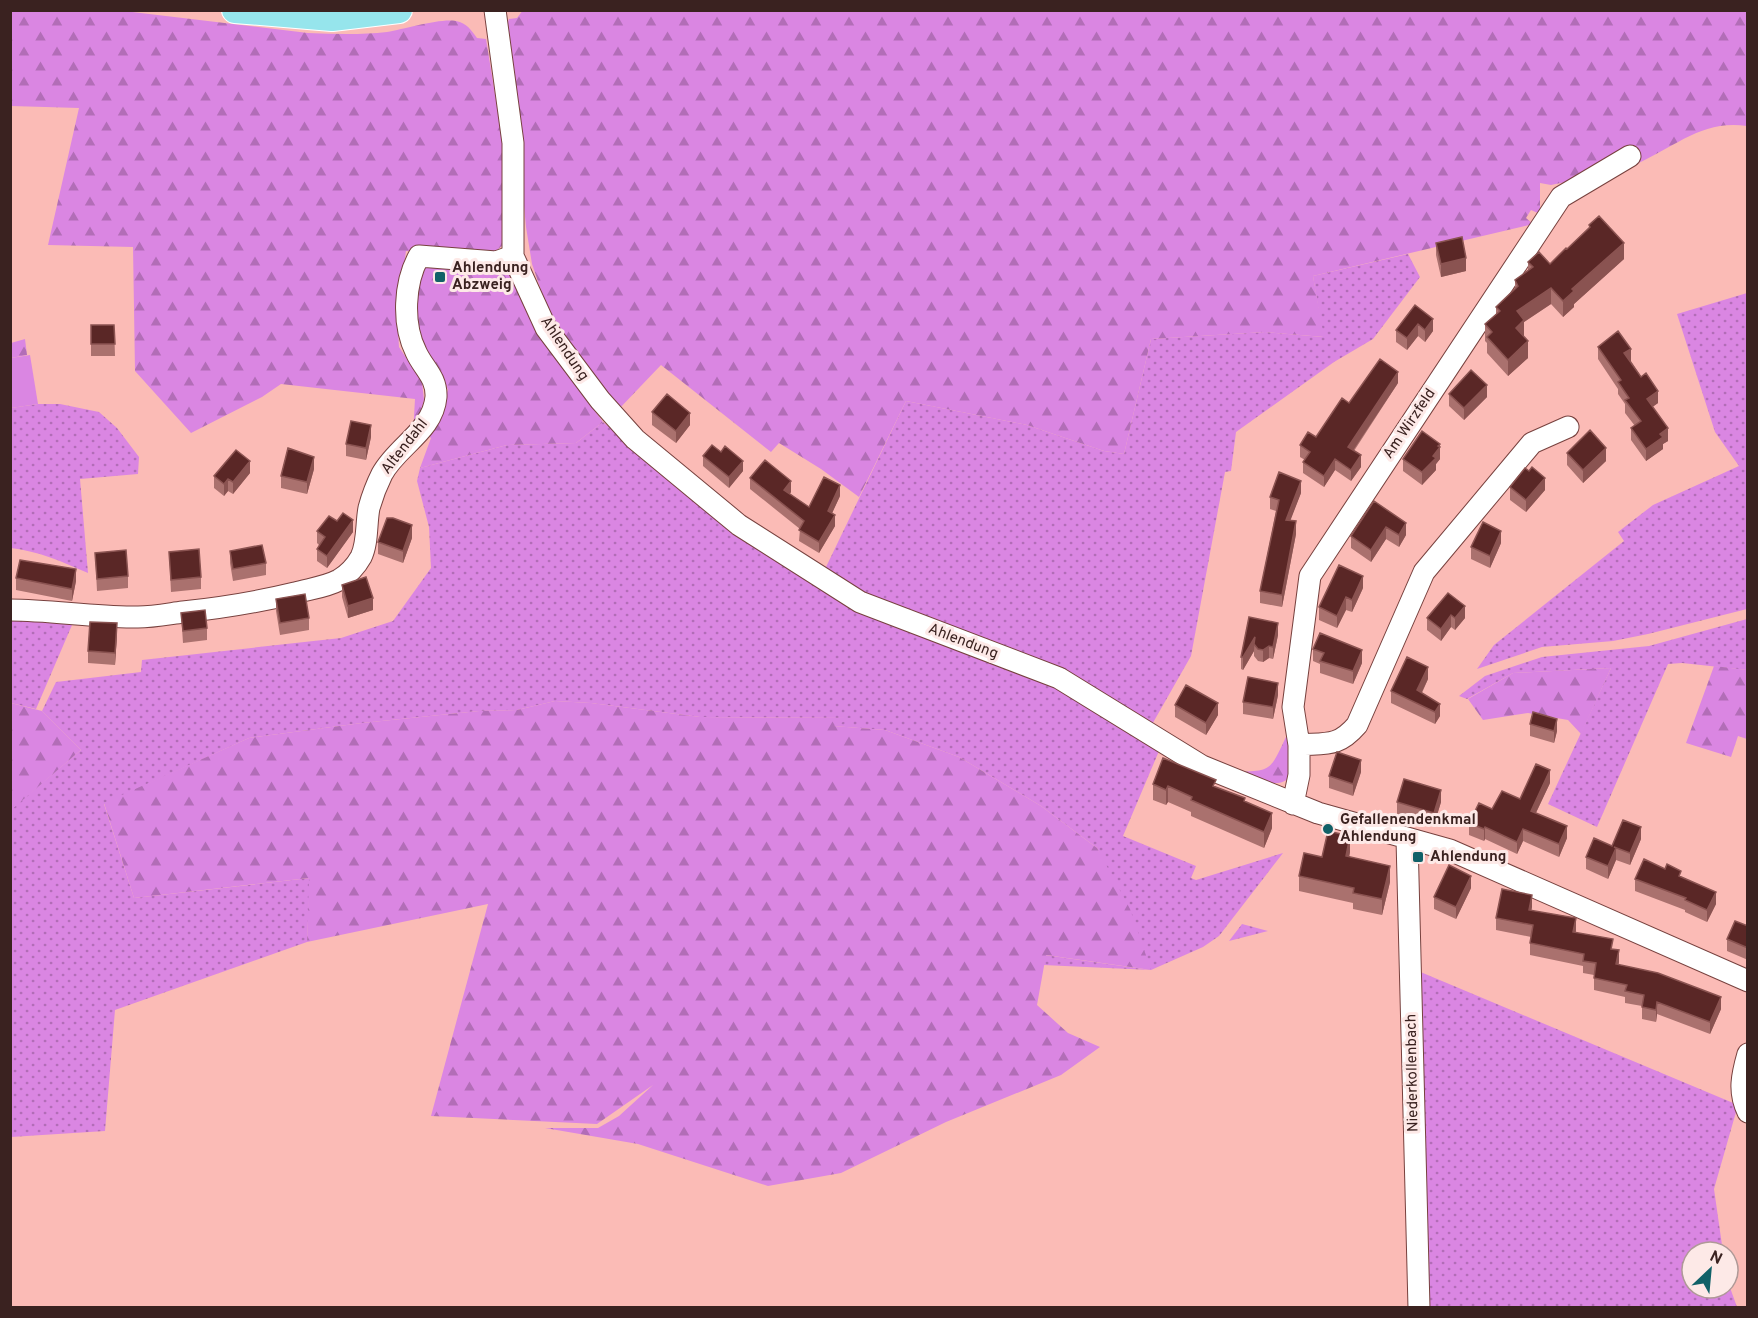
<svg xmlns="http://www.w3.org/2000/svg" width="1758" height="1318" font-family="Overpass,sans-serif">
<style>
.grass{fill:url(#grass-dots)}
.forest{fill:url(#forest-firs)}
.garden{fill:#da86e2}
.lines{fill:none;stroke-linecap:round;stroke-linejoin:round}
.minor-casing{stroke:#77413e;stroke-width:23}
.major-casing{stroke:#fff;stroke-width:28}
.minor{stroke:#fff;stroke-width:21}
.major{stroke:#96e5ec;stroke-width:26}
.wall{fill:#aa716e}
.shaded-wall{fill:#8a5351}
.building{fill:#5a2726;stroke:#8a5351;stroke-width:1.5}
.poi-dot{fill:#116168;stroke:#fde9e7;stroke-width:2}
.labels{text-anchor:middle;dominant-baseline:central;stroke-width:6;stroke-linejoin:round;paint-order:stroke}
.poi-label{font-size:15px;font-weight:bold;fill:#3a2220;stroke:#fde9e7;text-anchor:start}
.street-label{font-size:15px;fill:#3a2220;stroke:#fde9e7}
</style>
<defs>
<pattern id="grass-dots" width="8" height="8" patternUnits="userSpaceOnUse" patternTransform="scale(1.5)"><rect width="8" height="8" fill="#da86e2"/><path d="M2 2h.1M6 6h.1" fill="none" stroke="#b26db7" stroke-width="1.8" stroke-linecap="round"/></pattern>
<pattern id="forest-firs" width="22" height="20" patternUnits="userSpaceOnUse" patternTransform="scale(1.5)"><rect width="22" height="20" fill="#da86e2"/><path d="M5 1l3.5 6h-7zM16 11l3.5 6h-7z" fill="#b26db7"/></pattern>
</defs>
<rect width="100%" height="100%" fill="#fbbbb6"/>
<!-- grass -->
<path class="grass" d="M1408,254L1420,277L1373,339L1334,362L1236,432L1231,471L1225,472L1191,656L1150,728L863,595L826,567L906,401L1027,425L1104,451L1124,454L1151,339L1265,332L1323,337L1313,276Z
M1747,293V609L1648,634L1613,641L1542,647L1477,669L1494,645L1624,541L1618,532L1653,505L1739,466L1715,432L1677,314Z
M38,404H60L99,412L117,428L139,457L138,474L80,479L88,573C63,562 38,551 11,548V408Z
M603,422L743,538L1058,687L1159,751L1123,836L1196,866L1191,878L1196,880L1283,853L1219,936L1203,947L1151,970L1043,965L1045,955L1150,970L1097,848L1041,806L959,757L885,730L833,726L850,718L700,717L591,703L555,701L517,710L479,711L362,723L249,738L104,804L134,898L310,878L307,942L115,1010L105,1131L11,1137L10,810L81,750L42,711L56,682L141,672L142,660L341,638L393,621L431,568L429,527L417,481L420,468L507,445L576,443Z
M11,614L75,618L36,709L11,703Z
M1747,619V670L1682,663L1668,664L1597,827L1548,804L1611,668L1513,673L1467,699L1459,696L1485,676L1542,657L1649,646Z
M1242,924L1268,931L1229,941Z
M1411,968L1738,1105L1714,1189L1723,1252H1692V1288H1728V1282L1737,1307H1420Z"/>
<!-- forest -->
<path class="forest" d="M523,10L1747,11V126C1703,119 1675,147 1636,164C1614,173 1576,180 1551,185L1540,183V214L1531,210L1526,218L1533,224L1313,276L1324,337L1265,332L1151,339L1124,454L1104,451L1027,425L906,401L859,497L821,469L779,443L771,452L661,365L618,410L573,355L544,299L532,264L526,227L507,25L509,19L517,18Z
M11,11H124L308,33C334,34 361,35 387,32C405,29 440,18 456,21C467,23 471,30 477,38L486,39L505,156L503,245L497,250L481,254L406,251L397,314L399,347L422,382L424,400L416,429L413,433L415,399L281,384L262,397L191,433L135,371L133,247L48,245L79,108L11,106Z
M428,265L498,266L511,270L565,369L603,422L576,443L507,445L420,468L431,438L427,435L448,390L443,376L432,358L417,344L413,329L421,272Z
M25,339L27,355L11,358V343Z
M1714,666L1747,670V739L1738,736L1731,757L1686,743Z
M1611,668L1581,734L1568,720L1528,713L1483,720L1468,699L1513,673Z
M555,701L591,703L700,717L852,718L834,726L885,730L959,757L1041,806L1097,848L1130,909L1151,970L1046,955L1037,1005L1068,1033L1100,1047L1061,1075L946,1122L841,1173L768,1186L638,1144L545,1128H598L619,1116L653,1085L597,1124L431,1116L488,904L307,942L309,878L134,898L104,803L249,738L362,723L479,711L517,710Z
M11,703L42,711L81,750L11,810Z
M1287,735C1288,746 1292,759 1291,770C1289,796 1246,776 1232,772C1273,771 1269,772 1287,735Z"/>
<!-- garden -->
<path class="garden" d="M30,355L38,404L11,408V358Z"/>
<g class="lines">
<!-- minor casing -->
<g class="minor-casing">
<path id="minor" d="M495,10L513,143V256L546,328L600,400L635,439L739,525L860,602L1059,678L1202,766L1318,813L1450,850L1748,981
M10,610C53,610 95,618 138,617C153,617 168,614 183,612C221,608 258,602 295,593C309,589 326,587 339,580C347,575 356,566 361,557C368,543 366,523 369,508C372,497 377,484 382,474C397,446 433,431 436,397C437,377 423,368 416,352C402,324 404,283 419,256L496,262L513,256
M1299,745C1327,743 1338,747 1357,725L1424,572L1532,443L1568,427
M1293,804L1299,775V745L1293,707L1310,576L1561,197L1630,156
M1407,839L1419,1308
M1748,1054C1742,1075 1738,1092 1748,1112"/>
</g>
<!-- major casing -->
<g class="major-casing">
<path id="major" d="M235,10L332,18L399,10"/>
</g>
<!-- minor -->
<use href="#minor" class="minor"/>
<!-- major -->
<use href="#major" class="major"/>
</g>
<!-- wall -->
<path class="wall" d="M1589,225L1624,259L1574,304V307L1563,317L1551,304L1524,322V337L1528,358L1508,376L1487,353V343L1485,341V324L1496,314V307L1515,290V280L1528,271V262L1550,264L1589,229Z
M1436,243L1466,271L1441,277L1436,255Z
M1415,305L1433,331L1425,342L1418,336L1407,350L1396,342V330Z
M91,325H114L115,356H91Z
M1598,347L1631,361L1658,403L1652,407L1668,441L1663,444V449L1646,461L1631,440V428L1635,426L1625,413V404L1618,394V389L1598,359Z
M1398,383L1354,451L1361,467L1351,481L1335,470L1324,487L1303,473V462L1305,460L1300,457V445L1316,437L1349,403Z
M1449,394L1487,397L1464,420L1449,406Z
M652,412L690,425L676,443L652,425Z
M371,437L366,460L346,456V444Z
M1440,444V459L1436,464V470L1422,485L1403,471V459Z
M1567,453L1606,461L1583,483L1567,465Z
M703,456L743,471L729,488L703,466Z
M314,469L307,494L281,488V476Z
M250,473L233,494L228,491L224,496L214,488V476Z
M750,478L791,492L790,494L809,507L840,496L832,513L835,526L819,553L799,541L800,529L750,489Z
M1510,487L1545,490L1526,512L1510,500Z
M1301,493L1290,520L1296,534L1282,607L1260,603V591L1276,511L1270,509V497Z
M1374,501L1406,535L1399,547L1386,539L1371,562L1351,548V536Z
M317,531L353,532L327,568L317,561V549L319,545L317,543Z
M412,538L403,563L378,554V542Z
M1501,543L1490,568L1471,559V547Z
M230,551L266,563V575L233,581L230,563Z
M169,552L201,577V589L171,592Z
M95,553L128,576V588L97,591Z
M16,578L76,581L72,601L16,590Z
M342,585L373,610L348,618L342,597Z
M1363,588L1352,612L1346,610L1337,628L1319,620V607Z
M1448,593L1465,618L1455,630L1451,627L1441,641L1427,630V618Z
M276,599L309,618V630L280,635L276,611Z
M181,613L207,628V640L183,643Z
M1249,617L1278,635L1273,659L1269,658L1263,662L1258,661L1254,656V651L1243,670L1241,669V657Z
M117,635L115,665L88,663V651Z
M1313,649L1362,663L1353,684L1320,673V664L1313,661Z
M1428,679L1422,693L1440,716L1435,724L1391,703V691Z
M1278,695L1273,719L1243,714V702Z
M1175,705L1218,715L1206,735L1175,717Z
M1530,724L1557,731L1554,743L1530,736Z
M1361,772L1353,796L1329,788V776Z
M1550,783L1536,813L1567,838L1559,857L1523,841L1517,854L1485,839L1484,841L1469,835V823L1492,809L1520,799Z
M1153,784L1216,787L1245,802L1272,828L1264,848L1191,816V812L1168,802L1166,805L1153,800Z
M1397,802H1441L1434,825L1397,814Z
M1641,839L1630,865L1616,860L1608,879L1586,869V857L1612,846Z
M1350,852L1349,857L1390,882L1382,915L1353,909V903L1299,891V876L1322,857Z
M1681,877L1716,904L1707,922L1685,912V910L1635,891V879Z
M1471,888L1456,919L1434,909V897Z
M1532,907L1531,911L1576,930V932L1613,949L1619,962L1618,965L1721,1009L1710,1034L1657,1014L1656,1022L1642,1019V1006L1625,1003V997L1594,990V975L1583,973V966L1530,955V943L1531,937L1496,930V918Z
M1748,926V960L1727,951V939Z"/>
<!-- shaded-wall -->
<path class="shaded-wall" d="M1624,243V259L1574,304V307L1563,317V301L1572,289Z
M1466,258V271L1441,277V264Z
M1551,288V304L1524,322V336L1516,344L1517,311Z
M1433,319V331L1425,342V330Z
M1418,324V336L1407,350V338Z
M1528,341V358L1508,376V360Z
M1631,349V361L1624,365V353Z
M1398,372V383L1348,458V447Z
M1487,385V397L1464,420V408Z
M1658,391V403L1647,411V399Z
M690,413V425L676,443V431Z
M371,425V437L366,460V448Z
M1668,428V441L1663,444V449L1646,461V449L1660,434Z
M1440,444V459L1436,464V470L1422,485V472L1433,456Z
M1606,448V461L1583,483V470Z
M1361,455V467L1351,481V470Z
M314,457V469L307,494V482Z
M1335,459V470L1324,487V476Z
M250,461V473L233,494V482Z
M743,461V471L729,488V477Z
M1545,478V490L1526,512V500Z
M228,479V491L224,496V484Z
M791,481V492L784,501V490Z
M1301,481V493L1286,532V520Z
M840,485V496L828,522V511Z
M835,515V526L819,553V542Z
M353,520V532L327,568V556Z
M1296,521V534L1282,607V595Z
M1406,523V535L1399,547V535Z
M412,525V538L403,563V551Z
M1386,527V539L1371,562V550Z
M1501,531V543L1490,568V556Z
M76,569V581L72,601V589Z
M1363,576V588L1352,612V600Z
M1346,597V610L1337,628V616Z
M373,598V610L348,618V606Z
M1465,606V618L1455,630V618Z
M1451,615V627L1441,641V629Z
M117,623V635L115,665V653Z
M1278,623V635L1273,659V647Z
M1255,637L1254,651L1243,670V657Z
M1269,646V658L1263,662V650Z
M1362,650V663L1353,684V671Z
M1428,667V679L1417,702V690Z
M1278,683V695L1273,719V707Z
M1218,703V715L1206,735V723Z
M1440,704V716L1435,724V712Z
M1557,719V731L1554,743V731Z
M1361,760V772L1353,796V784Z
M1550,770V783L1531,823V811Z
M1168,786V802L1166,805V790Z
M1441,790V802L1434,825V813Z
M1272,813V828L1264,848V832Z
M1567,826V838L1559,857V844Z
M1485,827V839L1484,841V829Z
M1641,827V839L1630,865V853Z
M1523,829V841L1517,854V842Z
M1350,836V852L1346,872V856Z
M1616,848V860L1608,879V866Z
M1390,866V882L1382,915V899Z
M1471,876V888L1456,919V907Z
M1716,892V904L1707,922V910Z
M1532,895V907L1529,922V910Z
M1576,918V930L1573,944V932Z
M1619,950V962L1616,976V964Z
M1721,997V1009L1710,1034V1022Z
M1657,1002V1014L1656,1022V1010Z"/>
<!-- building -->
<path class="building" d="M1599,216L1624,243L1572,289L1574,291L1563,301L1551,288L1517,311L1524,320L1516,328L1528,341L1508,360L1487,337L1492,332L1485,324L1500,311L1496,307L1518,286L1515,280L1533,267L1528,262L1539,252L1550,264L1566,248L1567,249L1590,227L1589,225Z
M1462,237L1466,258L1441,264L1436,243Z
M1415,305L1433,319L1425,330L1418,324L1407,338L1396,330Z
M91,325H114L115,344H91Z
M1618,331L1631,349L1624,353L1641,377L1646,373L1658,391L1647,399L1668,428L1660,434L1663,437L1646,449L1631,428L1641,421L1625,400L1629,398L1618,382L1621,380L1598,347Z
M1380,359L1398,372L1348,447L1361,455L1351,470L1335,459L1324,476L1303,462L1310,452L1300,445L1308,432L1316,437L1342,398L1349,403Z
M1471,370L1487,385L1464,408L1449,394Z
M667,394L690,413L676,431L652,412Z
M351,421L371,425L366,448L346,444Z
M1590,430L1606,448L1583,470L1567,453Z
M1422,431L1440,444L1438,446L1440,447L1433,456L1436,458L1422,472L1403,459Z
M712,445L721,452L725,446L743,461L729,477L703,456Z
M288,448L314,457L307,482L281,476Z
M236,450L250,461L233,482L228,479L224,484L214,476Z
M765,460L791,481L784,490L809,507L824,477L840,485L828,511L835,515L819,542L799,530L804,521L750,478Z
M1532,467L1545,478L1526,500L1510,487L1525,468L1529,471Z
M1279,472L1301,481L1286,520L1296,521L1282,595L1260,591L1279,500L1270,497Z
M1374,501L1406,523L1399,535L1386,527L1371,550L1351,536Z
M343,513L353,520L327,556L317,549L325,537L317,531L329,516L337,521Z
M387,518H393L412,525L403,551L378,542Z
M1483,522L1501,531L1490,556L1471,547Z
M262,545L266,563L233,569L230,551Z
M199,549L201,577L171,580L169,552Z
M126,550L128,576L97,579L95,553Z
M20,560L76,569L72,589L16,578Z
M1339,565L1363,576L1352,600L1346,597L1337,616L1319,607Z
M366,577L373,598L348,606L342,585Z
M1448,593L1465,606L1455,618L1451,615L1441,629L1427,618Z
M305,594L309,618L280,623L276,599Z
M205,610L207,628L183,631L181,613Z
M1249,617L1278,623L1273,647L1269,646L1263,650L1258,649L1254,644L1255,637L1243,657H1241Z
M90,622L117,623L115,653L88,651Z
M1320,633L1362,650L1353,671L1320,661L1324,653L1313,649Z
M1407,657L1428,667L1417,690L1440,704L1435,712L1391,691Z
M1248,677L1278,683L1273,707L1243,702Z
M1186,685L1218,703L1206,723L1175,705Z
M1533,712L1557,719L1554,731L1530,724Z
M1337,752L1361,760L1353,784L1329,776Z
M1163,758L1216,780L1213,786L1245,798L1244,801L1272,813L1264,832L1191,800L1192,797L1168,786L1166,790L1153,784Z
M1536,764L1550,770L1531,811L1567,826L1559,844L1523,829L1517,842L1485,827L1484,829L1469,823L1479,803L1492,809L1502,791L1520,799Z
M1404,779L1441,790L1434,813L1397,802Z
M1623,820L1641,827L1630,853L1614,847L1616,848L1608,866L1586,857L1594,838L1612,846Z
M1328,831L1350,836L1346,856L1390,866L1382,899L1353,893L1354,888L1299,876L1304,853L1322,857Z
M1644,859L1665,869L1667,864L1681,871L1679,876L1716,892L1707,910L1685,900L1686,898L1635,879Z
M1449,865L1471,876L1456,907L1434,897Z
M1502,889L1532,895L1529,910L1576,918L1573,932L1613,939L1611,949L1619,950L1616,964L1658,973L1721,997L1710,1022L1657,1002L1656,1010L1642,1007L1644,995L1625,991L1627,985L1594,978L1596,963L1583,961L1584,954L1530,943L1533,925L1496,918Z
M1735,921L1748,926V948L1727,939Z"/>
<!-- markers -->
<g class="poi-dot">
<rect x="434" y="271" width="12" height="12" rx="3"/>
<circle cx="1328" cy="829" r="6"/>
<rect x="1412" y="851" width="12" height="12" rx="3"/>
</g>
<g class="labels">
<!-- poi labels -->
<g class="poi-label">
<text x="452" y="268">Ahlendung<tspan x="452" dy="17">Abzweig</tspan></text>
<text x="1340" y="820">Gefallenendenkmal<tspan x="1340" dy="17">Ahlendung</tspan></text>
<text x="1430" y="857">Ahlendung</text>
</g>
<!-- street labels -->
<g class="street-label">
<text transform="translate(564 349) rotate(56)">Ahlendung</text>
<text transform="translate(1410 424) rotate(-56)">Am Wirzfeld</text>
<text transform="translate(405 447) rotate(-52)">Altendahl</text>
<text transform="translate(963 642) rotate(21)">Ahlendung</text>
<text transform="translate(1413 1073) rotate(-91)">Niederkollenbach</text>
</g>
</g>
<!-- border -->
<rect width="1758" height="1318" fill="none" stroke="#3a2220" stroke-width="24"/>
<!-- north arrow -->
<g transform="translate(1710 1270) rotate(26)"><circle r="28" fill="#fde9e7" stroke="#af9997" stroke-width="1.5"/>
<path d="M0-4.5L10 22L0 15L-10 22Z" fill="#116168"/>
<text y="-9" font-size="16" font-weight="bold" text-anchor="middle" fill="#3a2220">N</text>
</g>
</svg>
